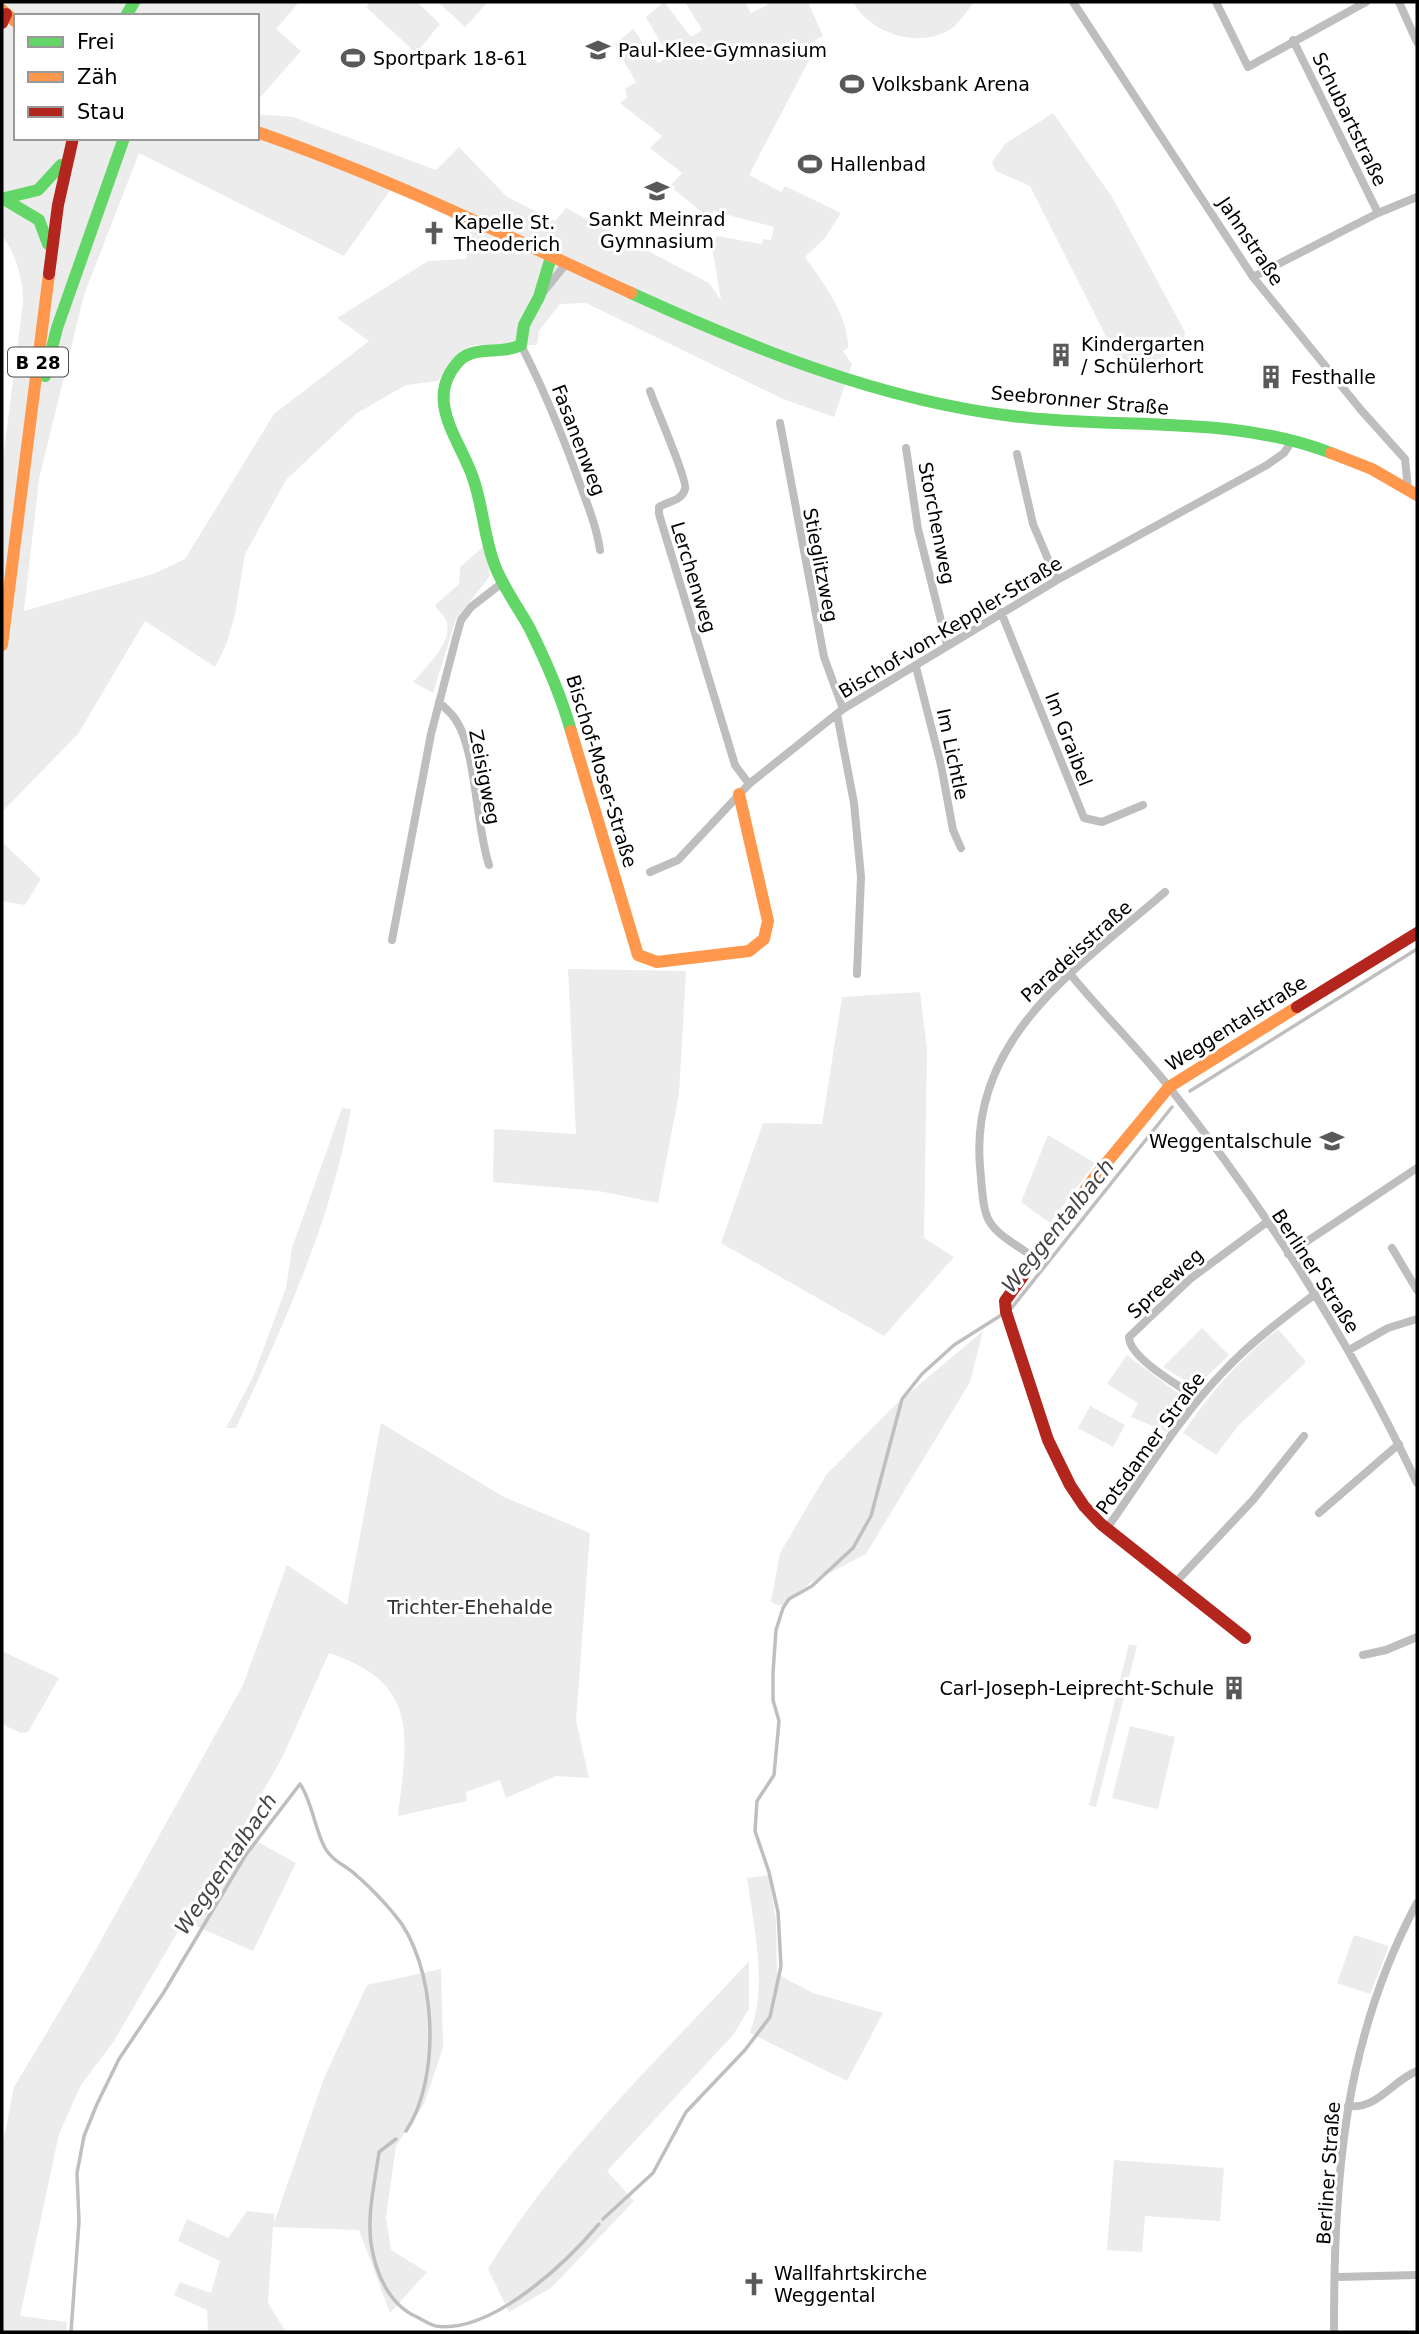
<svg xmlns="http://www.w3.org/2000/svg" width="1419" height="2334" font-family="'DejaVu Sans',sans-serif">
<style>
.green{fill:#ececec;fill-rule:evenodd}
.lines{fill:none;stroke-linecap:round;stroke-linejoin:round}
.stream{stroke:#bfbfbf;stroke-width:3.5}
.street{stroke:#bebebe;stroke-width:8}
.fast{stroke:#63d668;stroke-width:12}
.slow{stroke:#ff974d;stroke-width:12}
.jam{stroke:#b3261e;stroke-width:12}
.labels{text-anchor:middle;dominant-baseline:central;stroke-width:6;stroke-linejoin:round;paint-order:stroke}
.shield{fill:#fff;stroke:#4c4c4c;stroke-width:2}
.shield-label{font-size:18px;font-weight:bold;fill:#000}
.poi-label{font-size:19px;fill:#000;stroke:#fff;text-anchor:start}
.street-label{font-size:19px;fill:#000;stroke:#fff}
.park-label{font-size:19px;fill:#333;stroke:#fff}
.water-label{font-size:21px;font-style:italic;fill:#444;stroke:#fff}
</style>
<rect width="100%" height="100%" fill="#fff"/>
<!-- green -->
<path class="green" d="M2,2H299L276,29L301,51L257,101V16H16V138H257V114L293,117L436,170L459,147L507,197L555,221L566,208L709,283L721,300L712,247L717,236L762,244L763,239L771,240L774,227L713,211L711,220L670,186L682,173L650,148L662,136L620,103L627,98L625,89L636,82L614,45L633,29L658,63L669,57L646,17L664,2L691,37L702,30L685,2H745L751,13L773,2H808L823,36L815,40L817,45L749,175L781,192L785,186L841,213L825,238L805,257C822,281 849,316 848,348L843,351L852,364L834,417L783,399L586,303L560,304L539,331L537,345H471L452,361L438,381L406,385L357,413L286,480L245,554L235,615L226,645L215,667L145,621L78,734L2,812V467L23,302C23,278 16,255 2,235ZM139,153L344,256L391,189L471,228L466,259L428,261L337,318L369,341L274,414L185,559L153,574L24,611L39,479L84,295Z
M371,2H417L440,24L416,53L366,7Z
M438,2H488L465,27Z
M853,2H974C968,10 958,25 949,30C917,49 870,33 853,2Z
M1053,113L1112,197L1185,332L1183,344L1136,374L1124,372L1030,186L996,171L992,162L1005,144Z
M484,546L490,576L456,619L433,693L413,682C425,668 457,639 445,618C442,613 438,612 435,605L459,584L460,567Z
M2,842L41,879L25,905L2,901Z
M568,969L686,971L679,1094L658,1203L599,1191L493,1182L494,1129L576,1134Z
M920,992L927,1049L924,1238L954,1257L884,1336L721,1243L763,1123L822,1124L842,997Z
M342,1108L351,1109C331,1223 284,1323 236,1428H226L253,1377L286,1288L292,1248Z
M1048,1135L1095,1163L1050,1223L1021,1202Z
M1202,1328L1229,1355L1196,1387L1163,1367Z
M1278,1329L1306,1362L1238,1426L1216,1455L1183,1433C1210,1393 1240,1359 1278,1329Z
M983,1331L970,1382L866,1554L810,1583L781,1606L771,1602L780,1553L826,1475L894,1406Z
M1127,1355L1183,1397L1182,1408L1167,1432L1131,1417L1138,1403L1107,1384Z
M1090,1406L1125,1425L1113,1447L1078,1428Z
M381,1423L504,1497L590,1533L576,1720L589,1778L556,1776L506,1798L500,1780L466,1792L467,1801L398,1816C407,1735 421,1684 329,1653L283,1756L240,1832L296,1863L253,1951L184,1921L114,2041L81,2085L59,2134L20,2316L67,2322L66,2332H2V2148L14,2087L85,1969L243,1685L287,1565L347,1605Z
M1129,1644L1137,1646L1096,1807L1089,1805Z
M2,1651L59,1678L28,1732L21,1733L2,1724Z
M1130,1726L1175,1737L1158,1809L1112,1798Z
M769,1875L776,1921L777,1974L813,1993L883,2013L847,2081L750,2033C768,1985 754,1928 747,1878Z
M1354,1935L1389,1946L1370,1994L1337,1983Z
M749,1961V2009L733,2035L607,2171L634,2201L551,2288L509,2312L488,2269C557,2155 659,2059 749,1961Z
M441,1969L443,2048L424,2104L396,2146L386,2217L391,2250L427,2272L390,2313L359,2230L273,2227L268,2303L286,2332H208L207,2310L174,2295L180,2282L211,2293L220,2261L178,2241L187,2219L228,2238L247,2211L274,2214V2223L324,2078L367,1985Z
M1114,2160L1224,2168L1220,2221L1145,2216L1142,2252L1107,2250Z"/>
<g class="lines">
<!-- stream -->
<path class="stream" d="M1190,1091L1417,949
M1010,1310L1172,1107
M396,2139L379,2152C375,2182 367,2213 371,2243C375,2272 389,2305 417,2317C423,2320 430,2325 436,2326C492,2334 567,2262 599,2224
M603,2219L653,2173L686,2112L745,2050L770,2017L781,1966L778,1912L769,1872L755,1831L757,1801L774,1775L779,1721L773,1700V1673L776,1630L783,1608L789,1599L812,1586L853,1548L871,1516L902,1399L922,1374L954,1345L1003,1314
M71,2332L79,2222L77,2173L84,2136L97,2104L119,2059L164,1992L245,1856L300,1784C312,1801 315,1830 325,1848C333,1862 346,1865 357,1876C368,1885 385,1903 394,1914C437,1963 442,2078 406,2131"/>
<!-- street -->
<path class="street" d="M1073,2L1253,277L1361,410L1405,459L1408,489
M1216,2L1248,67L1366,2
M1399,2L1417,42
M1293,40L1378,213
M1253,277L1378,213L1417,197
M541,295L565,265
M521,345C542,386 560,429 576,473C585,499 596,523 600,550
M650,391C655,406 688,481 685,489C682,501 668,501 659,507V514L735,765L749,784
M780,423L824,657L843,709
M906,448L918,529L947,645
M1017,454L1033,524L1057,580
M1001,612L1084,818L1102,822L1143,805
M916,667L941,765L953,830L961,848
M439,702C445,708 453,714 457,722C476,752 476,826 489,865
M837,714L854,803L861,877L857,974
M650,872L678,860L749,784L843,709L1057,580L1267,465L1284,453L1292,441
M392,940L431,734L456,638L461,620L471,607L502,583
M1071,975C1102,1013 1138,1048 1169,1087C1266,1209 1351,1343 1417,1483
M1392,1248L1417,1290
M1288,1254L1417,1168
M1035,1258C983,1223 985,1228 980,1166C969,1037 1080,966 1165,892
M1349,1350L1388,1328L1417,1319
M1199,1399C1181,1387 1129,1358 1129,1337L1190,1279L1267,1222
M1319,1513L1399,1444
M1107,1528C1145,1475 1179,1417 1225,1370C1252,1341 1284,1318 1315,1294
M1175,1583L1253,1500L1304,1436
M1363,1655L1386,1650L1417,1637
M1348,2106C1377,2110 1392,2081 1417,2071
M1337,2277L1417,2275
M1334,2332C1334,2178 1343,2041 1417,1903"/>
<!-- fast -->
<path class="fast" d="M126,16L134,2
M2,198L39,220L48,244
M5,198L38,190L61,165
M551,257L539,297L524,325L521,345C503,355 475,345 460,360C422,399 460,439 473,478C483,506 484,538 495,566C503,587 518,607 529,627C546,661 561,695 571,731
M631,293C752,348 879,400 1012,416C1116,430 1231,414 1331,453
M45,376L57,328L124,138"/>
<!-- slow -->
<path class="slow" d="M2,10L16,22
M257,132C386,177 507,236 631,293
M1331,453L1372,469L1417,495
M2,645L49,274
M571,731L638,955L657,962L749,951L764,939L768,921L739,794
M1023,1276L1094,1178L1169,1087L1297,1007"/>
<!-- jam -->
<path class="jam" d="M2,23L6,14
M49,274L58,205L73,138
M1297,1007L1417,933
M1023,1276L1005,1301L1006,1312L1048,1440L1070,1485L1084,1506L1101,1524L1245,1638"/>
</g>
<!-- icons -->
<defs>
<g id="school-bare" transform="scale(1.89)"><path d="M0-5L7-2L0 1L-7-2ZM-4 1L0 2.5L4 1V4Q0 6-4 4Z" fill="#595959" stroke="#fff" stroke-width="2.5" paint-order="stroke"/></g>
<g id="stadium-bare" transform="scale(1.89)"><path d="M0-5a6.5 5 0 1 0 0 10a6.5 5 0 1 0 0-10ZM-3.5-1.8h7v3.6h-7Z" fill="#595959" stroke="#fff" stroke-width="2.5" paint-order="stroke"/></g>
<g id="church-bare" transform="scale(1.89)"><path d="M-1.2-6h2.4v3.5h3.3v2.4h-3.3V6h-2.4V-.1h-3.3v-2.4h3.3Z" fill="#595959" stroke="#fff" stroke-width="2.5" paint-order="stroke"/></g>
<g id="building-bare" transform="scale(1.89)"><path d="M-4-6H4V6H1V3H-1V6H-4ZM-2.5-4.3h1.7v1.8h-1.7ZM.8-4.3h1.7v1.8H.8ZM-2.5-1h1.7V.8h-1.7ZM.8-1h1.7V.8H.8Z" fill="#595959" stroke="#fff" stroke-width="2.5" paint-order="stroke"/></g>
</defs>
<g fill-rule="evenodd">
<use href="#school-bare" x="598" y="50"/>
<use href="#stadium-bare" x="353" y="58"/>
<use href="#stadium-bare" x="852" y="84"/>
<use href="#stadium-bare" x="810" y="164"/>
<use href="#school-bare" x="657" y="191"/>
<use href="#church-bare" x="434" y="233"/>
<use href="#building-bare" x="1061" y="355"/>
<use href="#building-bare" x="1271" y="377"/>
<use href="#school-bare" x="1332" y="1141"/>
<use href="#building-bare" x="1234" y="1688"/>
<use href="#church-bare" x="754" y="2284"/>
</g>
<g class="labels">
<!-- shield labels -->
<rect class="shield" x="8" y="347.5" width="60" height="29" rx="5"/>
<g class="shield-label">
<text x="38" y="362">B 28</text>
</g>
<!-- poi labels -->
<g class="poi-label">
<text x="618" y="50">Paul-Klee-Gymnasium</text>
<text x="373" y="58">Sportpark 18-61</text>
<text x="872" y="84">Volksbank Arena</text>
<text x="830" y="164">Hallenbad</text>
<text x="657" y="219" text-anchor="middle">Sankt Meinrad<tspan x="657" dy="22">Gymnasium</tspan></text>
<text x="454" y="222">Kapelle St.<tspan x="454" dy="22">Theoderich</tspan></text>
<text x="1081" y="344">Kindergarten<tspan x="1081" dy="22">/ Schülerhort</tspan></text>
<text x="1291" y="377">Festhalle</text>
<text x="1312" y="1141" text-anchor="end">Weggentalschule</text>
<text x="1214" y="1688" text-anchor="end">Carl-Joseph-Leiprecht-Schule</text>
<text x="774" y="2273">Wallfahrtskirche<tspan x="774" dy="22">Weggental</tspan></text>
</g>
<!-- street labels -->
<g class="street-label">
<text transform="translate(1350 119) rotate(64)">Schubartstraße</text>
<text transform="translate(1251 241) rotate(56)">Jahnstraße</text>
<text transform="translate(1080 400) rotate(5)">Seebronner Straße</text>
<text transform="translate(579 440) rotate(69)">Fasanenweg</text>
<text transform="translate(937 523) rotate(79)">Storchenweg</text>
<text transform="translate(821 565) rotate(79)">Stieglitzweg</text>
<text transform="translate(694 577) rotate(73)">Lerchenweg</text>
<text transform="translate(950 627) rotate(-31)">Bischof-von-Keppler-Straße</text>
<text transform="translate(1069 739) rotate(69)">Im Graibel</text>
<text transform="translate(953 754) rotate(78)">Im Lichtle</text>
<text transform="translate(602 771) rotate(73)">Bischof-Moser-Straße</text>
<text transform="translate(485 777) rotate(79)">Zeisigweg</text>
<text transform="translate(1076 951) rotate(-42)">Paradeisstraße</text>
<text transform="translate(1236 1023) rotate(-32)">Weggentalstraße</text>
<text transform="translate(1316 1271) rotate(57)">Berliner Straße</text>
<text transform="translate(1165 1283) rotate(-42)">Spreeweg</text>
<text transform="translate(1150 1443) rotate(-54)">Potsdamer Straße</text>
<text transform="translate(1328 2173) rotate(-86)">Berliner Straße</text>
</g>
<!-- park labels -->
<g class="park-label">
<text x="470" y="1607">Trichter-Ehehalde</text>
</g>
<!-- water labels -->
<g class="water-label">
<text transform="translate(1058 1226) rotate(-51)">Weggentalbach</text>
<text transform="translate(226 1864) rotate(-56)">Weggentalbach</text>
</g>
</g>
<!-- border -->
<rect width="1419" height="2334" fill="none" stroke="#000000" stroke-width="7"/>
<!-- legend -->
<rect x="14" y="14" width="245" height="126" fill="#ffffff" stroke="#999999" stroke-width="2"/>
<rect x="28" y="37" width="35" height="10" fill="#63d668" stroke="#999999" stroke-width="2"/>
<text x="77" y="49" font-size="21" fill="#000000">Frei</text>
<rect x="28" y="72" width="35" height="10" fill="#ff974d" stroke="#999999" stroke-width="2"/>
<text x="77" y="84" font-size="21" fill="#000000">Zäh</text>
<rect x="28" y="107" width="35" height="10" fill="#b3261e" stroke="#999999" stroke-width="2"/>
<text x="77" y="119" font-size="21" fill="#000000">Stau</text>
</svg>
